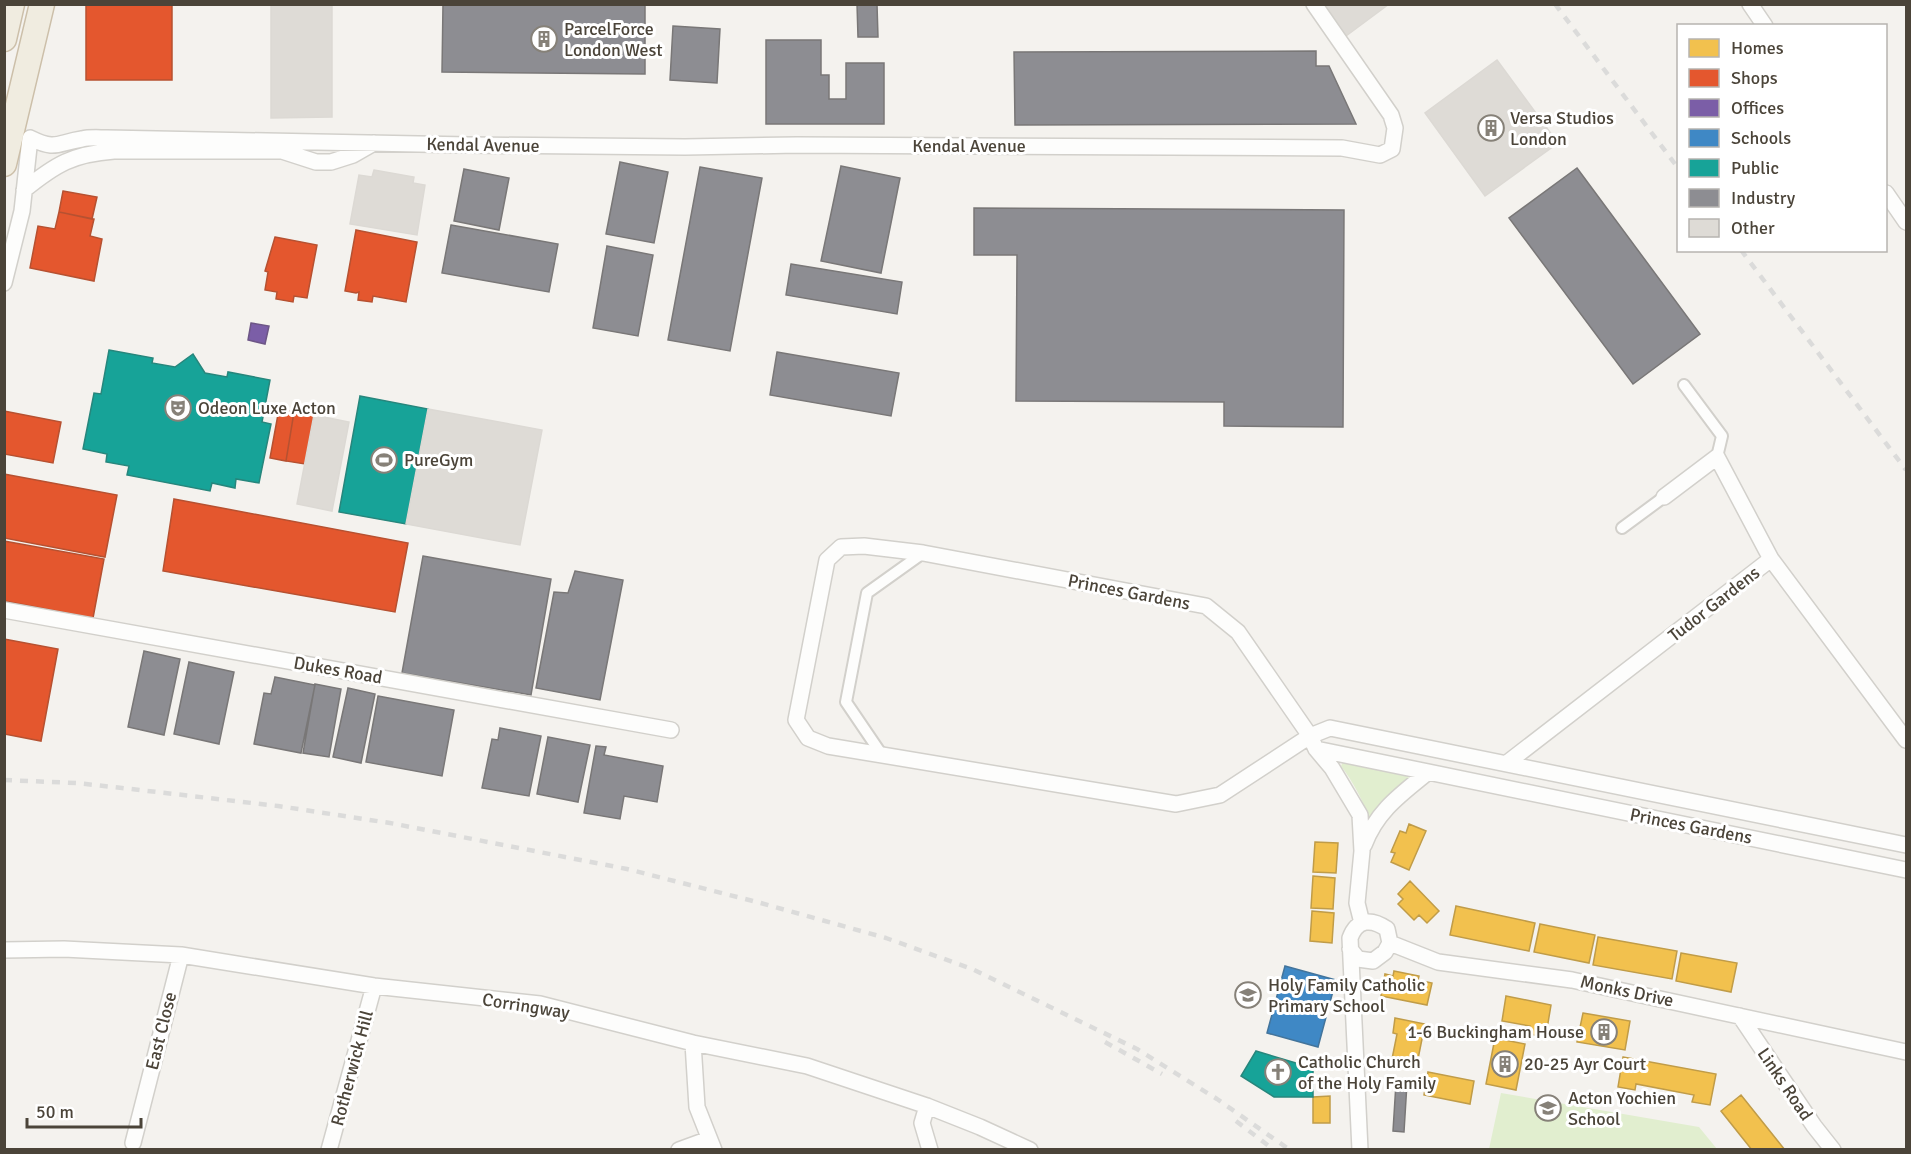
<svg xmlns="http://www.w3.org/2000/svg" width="1911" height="1154" font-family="Signika,sans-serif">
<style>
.green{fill:#e1eecf}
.homes{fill:#f2c14e;stroke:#c09c48;stroke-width:1.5}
.shops{fill:#e4572e;stroke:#b65131;stroke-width:1.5}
.offices{fill:#7b5ea7;stroke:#6d5686;stroke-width:1.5}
.schools{fill:#3f88c5;stroke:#43749b;stroke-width:1.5}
.public{fill:#17a398;stroke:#27867c;stroke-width:1.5}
.industry{fill:#8d8d92;stroke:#797777;stroke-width:1.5}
.building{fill:#dedbd6;stroke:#dcd9d4;stroke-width:1.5}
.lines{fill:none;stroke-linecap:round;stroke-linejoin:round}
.pedestrian-casing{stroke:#d2d0cb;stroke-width:14}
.minor-casing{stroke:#d2d0cb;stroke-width:18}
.trunk-casing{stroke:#ccbfa9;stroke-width:27}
.pedestrian{stroke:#fdfdfc;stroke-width:10}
.minor{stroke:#fdfdfc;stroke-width:15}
.trunk{stroke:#f0ece0;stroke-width:24}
.rail{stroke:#dbdbda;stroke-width:4.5;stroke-dasharray:8 8;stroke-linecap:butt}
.labels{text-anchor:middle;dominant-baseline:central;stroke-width:6;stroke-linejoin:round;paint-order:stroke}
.poi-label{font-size:18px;fill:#4b4439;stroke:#fff;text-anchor:start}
.street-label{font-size:18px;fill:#4b4439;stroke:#fff}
</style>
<rect width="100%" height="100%" fill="#f4f2ee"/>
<!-- green -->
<path class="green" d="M1343,762L1410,776L1381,803L1372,818L1368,817C1362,798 1353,782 1341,766Z
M1501,1093L1699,1127L1717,1149H1489Z"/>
<!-- homes -->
<path class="homes" d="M1409,824L1426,831L1409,870L1391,862L1395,853L1391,852L1400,831L1406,833Z
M1315,842L1338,843L1336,873L1313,872Z
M1313,876L1335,878L1333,909L1311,908Z
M1410,881L1439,911L1427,923L1419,915L1414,920L1398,904L1403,899L1398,894Z
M1456,906L1535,923L1529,951L1450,935Z
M1312,911L1334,913L1332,943L1310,941Z
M1540,924L1595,935L1589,963L1534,952Z
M1598,937L1677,951L1672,979L1593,965Z
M1681,953L1737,963L1731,992L1676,981Z
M1394,971L1419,976L1418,980L1432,983L1427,1005L1381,996L1385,974L1393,976Z
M1506,996L1551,1005L1547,1029L1542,1028L1540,1036L1528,1034L1530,1026L1502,1021Z
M1583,1013L1630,1021L1625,1050L1577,1042Z
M1395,1018L1425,1024L1416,1069L1391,1064L1397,1034L1393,1033Z
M1495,1038L1525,1044L1516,1090L1486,1084Z
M1623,1057L1716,1074L1710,1105L1692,1102L1694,1095L1636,1084L1635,1090L1618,1087Z
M1428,1072L1474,1081L1470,1104L1424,1095Z
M1741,1095L1785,1150H1752L1721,1111Z
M1330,1096V1123H1313V1097Z"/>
<!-- shops -->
<path class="shops" d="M86,4H172V80H86Z
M63,191L97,197L92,219L59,212Z
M59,212L94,219L90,236L102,239L94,281L30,268L38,226L55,229Z
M356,230L417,242L406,302L373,296L372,302L358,300L359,292L356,293L345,291Z
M275,237L317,245L307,298L294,296L293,302L276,299L277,292L265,290L268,272L265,271Z
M279,409L294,412L286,461L270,458Z
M4,411L61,422L53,463L4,454Z
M294,412L314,415L305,464L286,461Z
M4,474L117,495L105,557L4,538Z
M174,499L408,543L395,612L163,571Z
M4,541L104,559L93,618L4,601Z
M4,639L58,649L41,741L4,734Z"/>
<!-- offices -->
<path class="offices" d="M251,323L269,326L265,344L248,340Z"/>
<!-- schools -->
<path class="schools" d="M1285,966L1336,980L1318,1047L1267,1033Z"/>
<!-- public -->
<path class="public" d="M109,350L153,358L152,363L175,367L193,354L205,373L227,377L228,372L270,380L262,422L271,424L259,483L236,479L235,488L212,483L210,491L127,475L129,466L106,462L107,454L83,449L94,393L101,394Z
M360,396L428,409L406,524L339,512Z
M1256,1051L1313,1068V1097H1274L1241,1076Z"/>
<!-- industry -->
<path class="industry" d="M443,4H729L645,5V74L442,72Z
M857,4H877L878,37H858Z
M673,26L720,29L717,83L670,80Z
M766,40H821V75H829V99H846V63H884V124H766Z
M1316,51V66H1329L1356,124L1015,125L1014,52Z
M620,162L668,172L654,243L606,234Z
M841,166L900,178L881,273L821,261Z
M700,167L762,178L730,351L668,340Z
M1577,168L1700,334L1633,384L1509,218Z
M464,169L509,178L499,230L454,221Z
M974,208L1344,210L1343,427L1224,426V402L1016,401L1017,255H974Z
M451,225L558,244L549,292L442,273Z
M607,246L653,255L638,336L593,328Z
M791,264L902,282L897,314L786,295Z
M777,352L899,373L891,416L770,395Z
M423,556L551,579L531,695L402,673Z
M575,571L623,580L600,700L536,688L554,592L568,593Z
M144,651L180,659L164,735L128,727Z
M189,662L234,672L219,744L174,734Z
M275,677L315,685L301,753L254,744L264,693L271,694Z
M315,684L341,689L329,757L303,753Z
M348,688L375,694L361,763L333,757Z
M378,696L454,710L442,776L366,762Z
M500,728L541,736L529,796L482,788L492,739L498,740Z
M548,737L590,745L578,802L537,794Z
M596,746L606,747L604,755L663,766L657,802L624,796L620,819L584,813Z
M1396,1083H1407L1404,1132L1393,1131Z"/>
<!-- building -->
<path class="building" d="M271,4H332V117L271,118Z
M1324,4H1389L1346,36Z
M1497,60L1558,143L1485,196L1425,113Z
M374,170L414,177L413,183L425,185L417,235L350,224L359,175L372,177Z
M428,409L542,430L520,545L406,524Z
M314,415L349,422L332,511L297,504Z"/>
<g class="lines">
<!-- pedestrian casing -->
<g class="pedestrian-casing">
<path id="pedestrian" d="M1684,385L1722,436L1717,457
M1622,528L1664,497
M882,755L846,702L867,593L923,553"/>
</g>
<!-- minor casing -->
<g class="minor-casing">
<path id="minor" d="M1750,4L1765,26
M24,190C56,164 73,154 114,151H282L316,162H331L353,155L374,143
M1886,193L1906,222
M4,283L22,211L30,138C57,151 56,143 82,139C90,137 99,138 107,138L469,145L685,147L797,145L1342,148L1380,155L1392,149L1395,128L1391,115L1314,4
M1664,497L1717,457L1771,559L1906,740
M4,610L671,730
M1316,749L1906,870
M1507,763L1771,559
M1364,845C1377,811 1400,795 1427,773
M1362,923L1357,903L1362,851L1360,815L1332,768L1316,749L1310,736L1238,632L1206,606L923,553L864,546L841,547L827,560L796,720L808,738L828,746L1176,804L1220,795L1310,736L1330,728L1906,845
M1390,943L1438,962L1572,980L1906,1052
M1350,949L1358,959L1373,961L1385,952L1390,943
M4,950L64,949L181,955L374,986L540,1004L693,1043L807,1066L927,1106L980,1127L1030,1150
M1740,1016L1814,1126L1833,1150
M693,1043L697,1107L714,1150
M927,1106L922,1123L930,1150
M133,1143L181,955
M329,1150L374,986
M679,1150L709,1139
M1360,1150L1350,938C1357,919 1371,918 1387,929L1390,943"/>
</g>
<!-- trunk casing -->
<g class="trunk-casing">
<path id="trunk" d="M4,39L12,4
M4,164L42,4"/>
</g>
<!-- pedestrian -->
<use href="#pedestrian" class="pedestrian"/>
<!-- minor -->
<use href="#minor" class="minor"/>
<!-- trunk -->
<use href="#trunk" class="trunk"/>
<!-- rail -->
<path class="rail" d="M1555,4L1678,168
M1741,250L1906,470
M4,780L76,783L122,788L278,806L390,823L627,869L757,902L886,938L972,969L1137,1049L1217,1099L1290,1150
M1105,1042L1162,1074
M1236,1121L1274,1150"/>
</g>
<!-- icons -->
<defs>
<g id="building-ring" transform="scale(1.35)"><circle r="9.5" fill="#fff" stroke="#868178" stroke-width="1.5"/><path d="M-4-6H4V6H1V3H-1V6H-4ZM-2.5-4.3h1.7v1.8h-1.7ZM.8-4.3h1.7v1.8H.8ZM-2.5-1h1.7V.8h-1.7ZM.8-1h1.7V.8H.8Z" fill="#868178"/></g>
<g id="theatre-ring" transform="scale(1.35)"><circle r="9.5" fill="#fff" stroke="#868178" stroke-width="1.5"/><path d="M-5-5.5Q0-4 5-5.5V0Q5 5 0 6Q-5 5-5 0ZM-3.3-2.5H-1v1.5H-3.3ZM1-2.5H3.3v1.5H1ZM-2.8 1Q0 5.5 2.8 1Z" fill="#868178"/></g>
<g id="stadium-ring" transform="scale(1.35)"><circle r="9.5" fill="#fff" stroke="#868178" stroke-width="1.5"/><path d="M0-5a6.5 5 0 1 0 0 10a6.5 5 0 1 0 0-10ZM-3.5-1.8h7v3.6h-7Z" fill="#868178"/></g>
<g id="school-ring" transform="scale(1.35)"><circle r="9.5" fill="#fff" stroke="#868178" stroke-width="1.5"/><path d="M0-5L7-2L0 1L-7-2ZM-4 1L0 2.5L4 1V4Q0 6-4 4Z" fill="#868178"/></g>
<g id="church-ring" transform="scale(1.35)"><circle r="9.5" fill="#fff" stroke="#868178" stroke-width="1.5"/><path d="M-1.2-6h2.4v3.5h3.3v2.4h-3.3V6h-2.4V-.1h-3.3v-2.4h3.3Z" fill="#868178"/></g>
</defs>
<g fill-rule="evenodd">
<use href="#building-ring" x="544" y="39"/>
<use href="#building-ring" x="1491" y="128"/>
<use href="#theatre-ring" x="178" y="408"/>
<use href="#stadium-ring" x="384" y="460"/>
<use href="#school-ring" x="1248" y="995"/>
<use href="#building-ring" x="1604" y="1032"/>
<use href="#building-ring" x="1505" y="1064"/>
<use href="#church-ring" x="1278" y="1072"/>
<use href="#school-ring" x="1548" y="1108"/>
</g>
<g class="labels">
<!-- poi labels -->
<g class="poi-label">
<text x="564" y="29">ParcelForce<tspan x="564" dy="21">London West</tspan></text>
<text x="1510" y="118">Versa Studios<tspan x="1510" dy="21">London</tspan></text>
<text x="198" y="408">Odeon Luxe Acton</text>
<text x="404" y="460">PureGym</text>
<text x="1268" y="985">Holy Family Catholic<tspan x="1268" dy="21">Primary School</tspan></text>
<text x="1584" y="1032" text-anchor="end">1-6 Buckingham House</text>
<text x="1298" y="1062">Catholic Church<tspan x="1298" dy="21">of the Holy Family</tspan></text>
<text x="1524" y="1064">20-25 Ayr Court</text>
<text x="1568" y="1098">Acton Yochien<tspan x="1568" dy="21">School</tspan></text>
</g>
<!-- street labels -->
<g class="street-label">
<text transform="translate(483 145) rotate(1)">Kendal Avenue</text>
<text x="969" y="146">Kendal Avenue</text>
<text transform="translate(1129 592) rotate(11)">Princes Gardens</text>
<text transform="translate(1714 604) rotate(-38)">Tudor Gardens</text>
<text transform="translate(338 670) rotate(10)">Dukes Road</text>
<text transform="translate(1691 826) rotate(11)">Princes Gardens</text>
<text transform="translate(1627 991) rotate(12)">Monks Drive</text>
<text transform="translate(526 1006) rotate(9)">Corringway</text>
<text transform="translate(161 1031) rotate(-76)">East Close</text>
<text transform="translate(352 1068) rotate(-75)">Rotherwick Hill</text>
<text transform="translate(1785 1084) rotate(56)">Links Road</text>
</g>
</g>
<!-- border -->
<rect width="1911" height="1154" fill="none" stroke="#4b4439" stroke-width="12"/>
<!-- legend -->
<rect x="1677" y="24" width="210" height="228" fill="#ffffff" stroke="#b7b4b0" stroke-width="1.5"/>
<rect x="1689" y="39" width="30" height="18" fill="#f2c14e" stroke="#b7b4b0" stroke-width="1.5"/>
<text x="1731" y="54" font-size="18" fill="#4b4439">Homes</text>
<rect x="1689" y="69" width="30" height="18" fill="#e4572e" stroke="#b7b4b0" stroke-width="1.5"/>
<text x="1731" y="84" font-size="18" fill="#4b4439">Shops</text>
<rect x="1689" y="99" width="30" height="18" fill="#7b5ea7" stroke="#b7b4b0" stroke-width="1.5"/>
<text x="1731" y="114" font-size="18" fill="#4b4439">Offices</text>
<rect x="1689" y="129" width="30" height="18" fill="#3f88c5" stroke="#b7b4b0" stroke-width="1.5"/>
<text x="1731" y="144" font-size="18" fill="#4b4439">Schools</text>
<rect x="1689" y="159" width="30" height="18" fill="#17a398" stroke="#b7b4b0" stroke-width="1.5"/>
<text x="1731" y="174" font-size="18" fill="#4b4439">Public</text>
<rect x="1689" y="189" width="30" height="18" fill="#8d8d92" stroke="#b7b4b0" stroke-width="1.5"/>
<text x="1731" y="204" font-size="18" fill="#4b4439">Industry</text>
<rect x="1689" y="219" width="30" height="18" fill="#dedbd6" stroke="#b7b4b0" stroke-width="1.5"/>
<text x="1731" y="234" font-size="18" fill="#4b4439">Other</text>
<!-- scale -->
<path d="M27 1118v9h114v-9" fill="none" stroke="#4b4439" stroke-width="3"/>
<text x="36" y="1118" font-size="18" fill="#4b4439" stroke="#ffffff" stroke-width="4.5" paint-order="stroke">50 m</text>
</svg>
